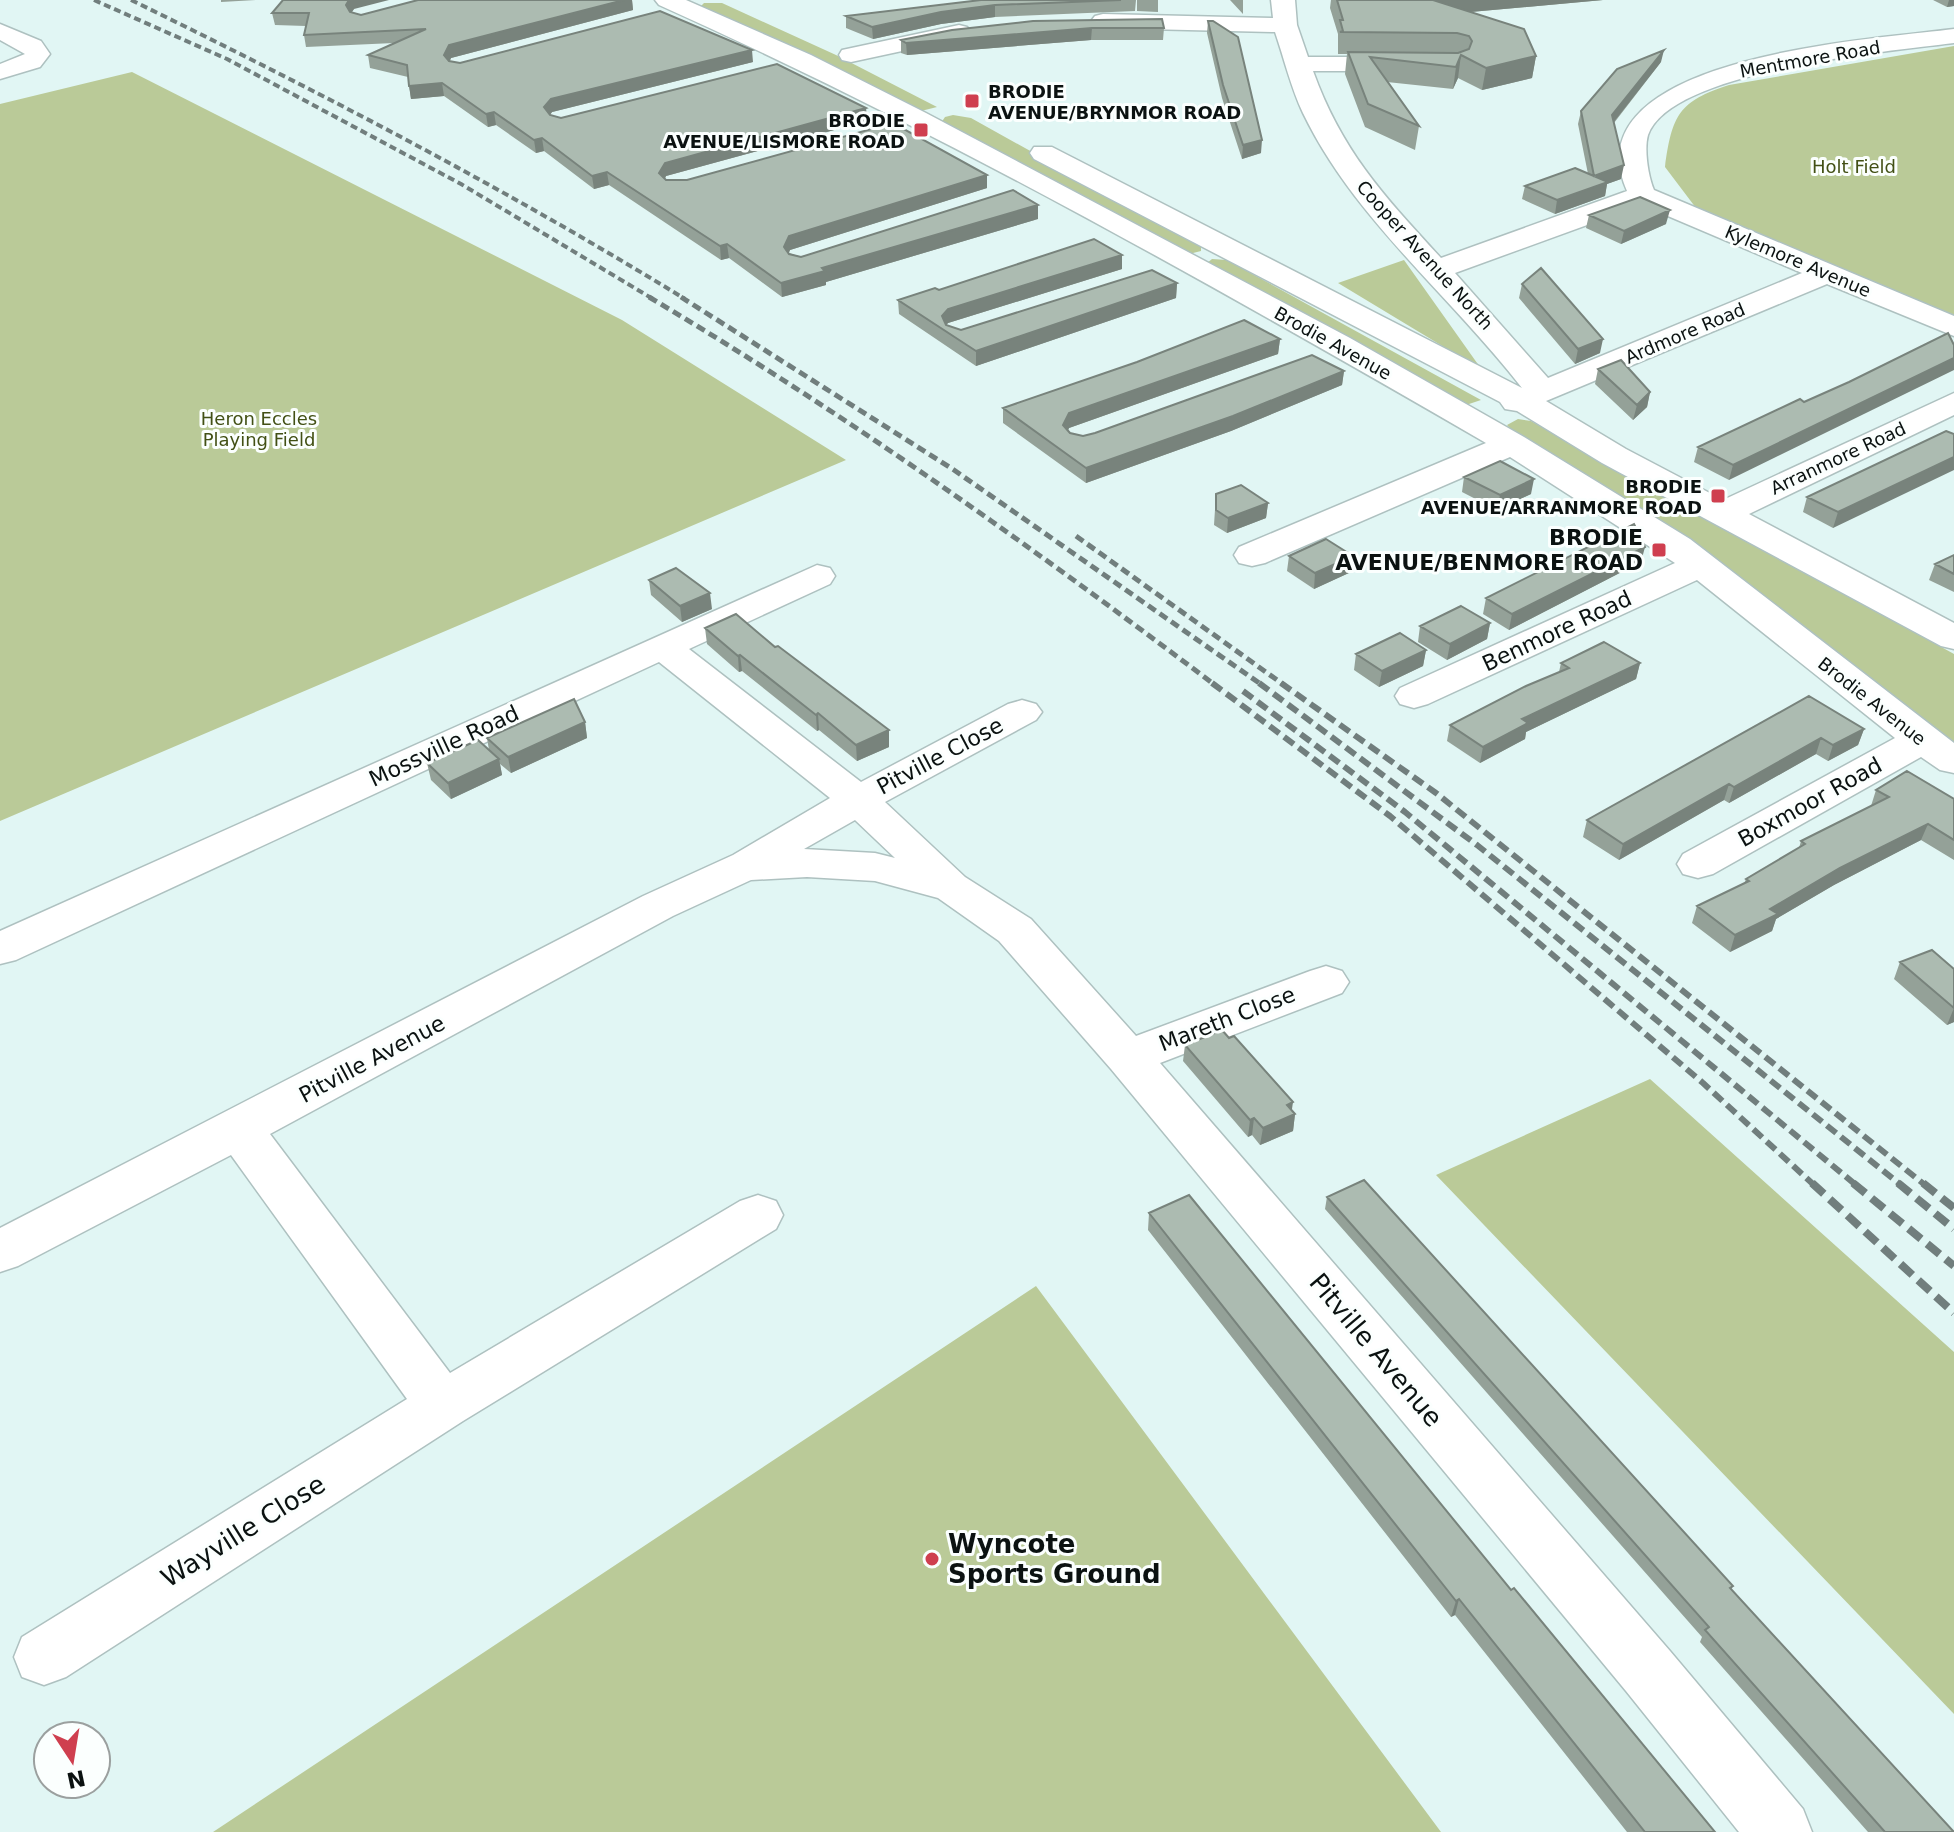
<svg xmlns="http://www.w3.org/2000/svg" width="1954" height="1832" font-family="'DejaVu Sans',sans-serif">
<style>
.green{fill:#baca98}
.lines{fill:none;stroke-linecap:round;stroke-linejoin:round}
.minor-casing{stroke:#aec1c0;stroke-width:3}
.minor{fill:#fff;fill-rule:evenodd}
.rail-far3{stroke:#717e7d;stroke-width:4;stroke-dasharray:7 4;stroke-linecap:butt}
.rail-far2{stroke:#717e7d;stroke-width:5;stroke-dasharray:9 5;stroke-linecap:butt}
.rail-far1{stroke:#717e7d;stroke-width:6;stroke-dasharray:12 6;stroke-linecap:butt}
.rail{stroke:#717e7d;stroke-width:8;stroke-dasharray:16 8;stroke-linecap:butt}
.wall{fill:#94a198}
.shaded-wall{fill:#78837c}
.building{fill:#acbbb1;stroke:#78837c;stroke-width:2}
.poi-dot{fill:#cf3f4f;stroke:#fbfffe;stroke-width:3}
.labels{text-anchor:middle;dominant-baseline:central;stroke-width:6;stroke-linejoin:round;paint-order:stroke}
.far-street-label{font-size:18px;fill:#0b1211;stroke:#fbfffe}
.far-poi-label{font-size:18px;font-weight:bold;fill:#0b1211;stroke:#fbfffe;text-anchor:end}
.far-park-label{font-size:18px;fill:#425015;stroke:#fbfffe}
.poi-label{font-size:22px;font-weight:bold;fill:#0b1211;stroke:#fbfffe;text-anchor:end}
.street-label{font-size:22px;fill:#0b1211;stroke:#fbfffe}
.near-street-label{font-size:26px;fill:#0b1211;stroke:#fbfffe}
.near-poi-label{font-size:26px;font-weight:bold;fill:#0b1211;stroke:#fbfffe;text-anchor:start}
</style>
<rect width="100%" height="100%" fill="#e1f6f4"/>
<!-- green -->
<path class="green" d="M704,3H722L836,55L937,107L921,111L700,7Z
M1954,46V320L1696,208L1665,167C1672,115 1679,101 1729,85Z
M132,72L622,320L846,460L0,821V104Z
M953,115L971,118L1201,246V251L1189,254L941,123L945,117Z
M1212,259L1227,260L1481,400L1466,405L1206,264Z
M1404,260L1482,370L1338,283Z
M1518,419L1531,421L1954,654V744L1672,527L1513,432L1507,425Z
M1650,1079L1954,1352V1714L1436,1175Z
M1036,1286L1441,1832H213Z"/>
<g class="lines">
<!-- minor casing -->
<g class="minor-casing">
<path id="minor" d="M655,0H686L811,55L926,113L1350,338L1524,437L1690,539L1954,743V773L1940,770L1921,757L1713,874L1698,878L1683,874L1677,864L1683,854L1895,738L1697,580L1428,704L1414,708L1400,704L1395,696L1400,688L1675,563L1510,457L1265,563L1252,566L1239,563L1234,555L1239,547L1486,443C1216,287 943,132 659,5Z
M1271,0H1295L1297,25L1308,57H1405L1414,59L1417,64L1414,69L1405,71H1313C1342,152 1385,197 1441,258L1627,191C1567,56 1877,39 1954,29V43C1893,51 1671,70 1648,135C1644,149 1648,176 1654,190L1954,316V336L1827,284L1546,401L1626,449L1723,500L1954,393V415L1749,514L1954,623V649L1941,646L1602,463L1517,411L1505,409L1500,402L1034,159L1030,153L1034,147H1052L1522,388C1451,296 1354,219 1303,113C1291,88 1284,58 1275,32L1103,28L1095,26L1091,21L1095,16L1103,14L1273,18ZM1642,205L1802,273L1548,378L1455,273Z
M0,24L41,41L50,54L40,67L0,79V64L25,54L0,40Z
M959,25L967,27L971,32L967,37L851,62L842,60L839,55L842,50Z
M817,565L830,568L835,576L830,584L689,649L861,782L1008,704L1022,700L1036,704L1042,712L1036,720L885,802L965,877L1031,919L1136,1036L1310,971L1326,966L1342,971L1349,982L1342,993L1160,1063L1670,1651L1803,1809L1812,1832H1739L1626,1691L1111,1069L999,941L938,898L875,881L807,877L751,880L673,916L270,1134L450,1373L740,1201L758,1195L776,1201L783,1215L776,1229L463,1421L66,1677L44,1685L22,1677L14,1657L22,1637L407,1399L231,1155L18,1266L0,1272V1228L643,896L733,855L830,798L659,662L16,960L0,964V931ZM855,820L895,858L875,853L804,849Z"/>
</g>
<!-- minor -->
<use href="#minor" class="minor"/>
<!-- rail-far3 -->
<path class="rail-far3" d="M94,0L227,59L461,184L653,299
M131,0C320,92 506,189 685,299"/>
<!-- rail-far2 -->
<path class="rail-far2" d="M649,297C846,414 1032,547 1215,685
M681,297L954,470L1262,685
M1076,536L1284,685"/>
<!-- rail-far1 -->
<path class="rail-far1" d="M1212,683L1390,816L1703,1083L1814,1185
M1259,683L1477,845L1901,1185
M1281,683L1436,793L1925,1185
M1243,691L1405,812L1856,1185"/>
<!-- rail -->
<path class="rail" d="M1812,1183L1954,1313
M1853,1183L1954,1266
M1898,1183L1954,1229
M1923,1183L1954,1208"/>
</g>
<!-- wall -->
<path class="wall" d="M221,0H256L221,2Z
M418,0H632L633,10L451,58L450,61L460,63L753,62L552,112L550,115L561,118L866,108L867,121L666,176L665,179L666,180L987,188L790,250L789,253L801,257L1038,219L826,282V285L782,297L729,258L721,260L609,185L594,189L544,151L536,153L496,125L488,127L444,96L411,99L408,77L370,68L368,55L394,43L306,47L304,35L306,26L275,25L272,13L354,9L352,12L361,15Z
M981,0H1136L1135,11L995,17L941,24L873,39L846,28V16Z
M1137,0H1158V12L1137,11Z
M1230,0H1243V14Z
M1331,0H1603L1470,12L1536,56L1532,78L1482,90L1458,78L1453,89L1387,82L1419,126L1415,150L1365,127L1345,74L1347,54H1338V34L1330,8Z
M1933,0H1954V6L1947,7Z
M1208,21L1261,153L1242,159L1222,98L1207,33Z
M1164,28L1163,40H1091L907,55L901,53V40L952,30Z
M1661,62L1614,123L1621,179L1607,184L1605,196L1555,214L1522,199L1525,186L1588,174L1578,124L1581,111Z
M1589,215L1666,224L1621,244L1586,228Z
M1122,255V269L948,323L946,325L961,330L1177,283L1176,298L976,366L899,314L898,300L939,290Z
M1522,284L1600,353L1575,364L1519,298Z
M1280,339L1278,354L1069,428L1068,430L1070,433L1083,436L1344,371L1342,385L1231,431L1086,483L1003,423V408Z
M1598,369L1650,392L1647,407L1633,420L1595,384Z
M1800,399L1729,480L1694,462L1698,447Z
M1946,431L1833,528L1803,512L1807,497Z
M1464,477L1531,494L1497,510L1462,492Z
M1216,494L1268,503L1266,518L1227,533L1214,525Z
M1954,555V592L1929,580L1935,564Z
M1289,556L1351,572L1314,589L1287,571Z
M1641,562L1509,630L1483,614L1486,598Z
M649,580L712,609L682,622L651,595Z
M1490,623L1487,639L1447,660L1418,642L1420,626Z
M705,628L775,647L889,730V747L857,761L819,730L817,731L742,671L739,672L707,644Z
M1426,650L1423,666L1379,687L1354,670L1356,654Z
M1561,663H1640L1636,679L1526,732L1525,739L1480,763L1447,741L1450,725L1559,672Z
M1809,696L1864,729L1858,745L1828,761L1816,754L1729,803L1724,800L1619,860L1583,837L1587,820Z
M585,722L587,738L511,773L500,764L502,775L451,799L431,780L427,763L489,750L487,738Z
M1876,790L1954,799V860L1921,840L1834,885L1776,919L1772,931L1730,952L1692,923L1697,906L1744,884L1746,879L1799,848L1801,841L1871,806Z
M1900,962L1954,969V1022L1947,1025L1894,979Z
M1185,1045L1292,1110L1295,1114L1293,1131L1260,1145L1252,1135L1248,1137L1183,1061Z
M1327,1197L1733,1586L1731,1590L1954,1832H1868L1700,1642L1702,1637L1325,1209Z
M1149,1213L1511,1590L1715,1832H1627L1455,1615L1451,1617L1148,1230Z"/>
<!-- shaded-wall -->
<path class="shaded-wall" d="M349,0H389L354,9L348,17L346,5Z
M624,0H632L633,10L451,58L446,68L444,55L449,45Z
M1417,0H1603L1415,17Z
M1949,0H1954V6L1947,7Z
M995,5V17L941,24L873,39L872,27L941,12Z
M1092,28L1091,40L907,55L906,43Z
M752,50L753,62L552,112L546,120L544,107L551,99Z
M1664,50L1661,62L1609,128L1612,115Z
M1461,55L1458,78L1453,89L1456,67Z
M1536,56L1532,78L1482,90L1486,68Z
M442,83L444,96L411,99L409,86Z
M866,108L867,121L666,176L660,187L659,173L665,163Z
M494,112L496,125L488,127L486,114Z
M542,138L544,151L536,153L534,140Z
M1262,140L1261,153L1242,159L1243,145Z
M1624,165L1621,179L1607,184L1605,196L1555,214L1557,200L1594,176Z
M607,172L609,185L594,189L592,176Z
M987,175V188L790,250L784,261V247L789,236Z
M1038,205V219L826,282V285L782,297L781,283L822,268Z
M1670,210L1666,224L1621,244L1624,231Z
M727,244L729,258L721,260L720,246Z
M1122,255V269L948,323L942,330V316L948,309Z
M1177,283L1176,298L976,366V351Z
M1280,339L1278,354L1069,428L1063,440V425L1069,413Z
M1603,339L1600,353L1575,364L1578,349Z
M1954,358V370L1729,480L1733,465Z
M1344,371L1342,385L1231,431L1086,483V468Z
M1650,392L1647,407L1633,420L1637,405Z
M1954,457V470L1833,528L1838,512Z
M1534,479L1531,494L1497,510L1500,495Z
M1268,503L1266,518L1227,533L1228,518Z
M1645,547L1641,562L1509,630L1512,614Z
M1353,556L1351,572L1314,589L1315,573Z
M710,593L712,609L682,622L680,606Z
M1490,623L1487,639L1447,660L1450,644Z
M1426,650L1423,666L1379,687L1382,671Z
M740,655L742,671L739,672L738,656Z
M1640,663L1636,679L1526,732L1525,739L1480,763L1483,747L1522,719Z
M818,713L819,730L817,731L816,715Z
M585,722L587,738L511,773L508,757Z
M1864,729L1858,745L1828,761L1833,745Z
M889,730V747L857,761L856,745Z
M1821,738L1816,754L1729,803L1734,787Z
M499,759L502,775L451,799L448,783Z
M1729,784L1724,800L1619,860L1623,844Z
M1928,824L1921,840L1834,885L1776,919L1772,931L1730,952L1735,935L1770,909L1840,868Z
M1954,1008V1022L1947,1025Z
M1293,1102L1291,1116L1295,1114L1293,1131L1260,1145L1263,1128L1287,1105Z
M1254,1118L1252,1135L1248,1137L1250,1120Z
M1459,1599L1455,1615L1451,1617L1456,1601Z"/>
<!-- building -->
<path class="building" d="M283,0H349L346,5L350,12L361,15L418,0H624L449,45L444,55L449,61L460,63L660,11L752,50L551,99L544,107L550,115L561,118L777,64L866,108L665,163L659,173L666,180H687L893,123L987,175L789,236L784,247L789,254L801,257L1013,190L1038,205L822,268L825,271L781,283L727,244L720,246L607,172L592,176L542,138L534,140L494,112L486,114L442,83L409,86L407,65L368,55L426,29L304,35L309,13H272Z
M981,0H1121L995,5L941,12L872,27L846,16Z
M1337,0H1433L1524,29L1536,56L1486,68L1461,55L1456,67L1370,57L1419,126L1368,104L1348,52L1458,53L1469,49L1472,41L1469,36L1457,33L1340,32L1343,31L1340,20H1343Z
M1162,19L1164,28H1092L906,43L901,40L952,30L1033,21Z
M1208,21H1213L1238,37L1262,140L1243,145L1223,85Z
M1664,50L1612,115L1624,165L1594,176L1581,111L1617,69Z
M1575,168L1608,182L1557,200L1525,186Z
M1640,197L1670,210L1624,231L1589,215Z
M1094,239L1122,255L948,309L942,316L946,325L961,330L1152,270L1177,283L976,351L898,300L935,288L939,290Z
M1541,268L1603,339L1578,349L1522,284Z
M1244,320L1280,339L1069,413L1063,425L1070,433L1083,436L1095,433L1312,355L1344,371L1233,416L1086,468L1003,408L1137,362Z
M1948,333L1954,345V358L1733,465L1698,447L1800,399L1804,402L1849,382Z
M1621,360L1650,392L1637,405L1598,369Z
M1946,431L1954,434V457L1838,512L1807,497Z
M1500,461L1534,479L1500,495L1464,477Z
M1241,485L1268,503L1228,518L1216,510V494Z
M1634,524L1645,547L1512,614L1486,598Z
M1326,539L1353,556L1315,573L1289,556Z
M1954,555V574L1935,564Z
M676,568L710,593L680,606L649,580Z
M1461,606L1490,623L1450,644L1420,626Z
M736,614L775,647L778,646L889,730L856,745L818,713L816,715L740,655L738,656L705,628Z
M1400,633L1426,650L1382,671L1356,654Z
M1604,642L1640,663L1522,719L1528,723L1483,747L1450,725L1526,686L1569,668L1561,663Z
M1809,696L1864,729L1833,745L1821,738L1734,787L1729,784L1623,844L1587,820Z
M574,699L585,722L508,757L487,738Z
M478,740L499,759L448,783L427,763Z
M1907,771L1954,799V840L1928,824L1840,868L1770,909L1778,914L1735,935L1697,906L1749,881L1746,879L1805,844L1801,841L1889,797L1876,790Z
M1932,950L1954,969V1008L1900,962Z
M1222,1030L1229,1038L1234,1036L1293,1102L1287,1105L1295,1114L1263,1128L1254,1118L1250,1120L1185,1045Z
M1364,1180L1733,1586L1730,1588L1954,1832H1885L1705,1630L1709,1627L1327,1197Z
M1189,1195L1511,1590L1514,1588L1715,1832H1645L1459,1599L1456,1601L1149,1213Z"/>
<!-- markers -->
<g class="poi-dot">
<rect x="964" y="93" width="16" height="16" rx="4"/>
<rect x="913" y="122" width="16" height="16" rx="4"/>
<rect x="1710" y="488" width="16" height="16" rx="4"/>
<rect x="1651" y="542" width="16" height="16" rx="4"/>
<circle cx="932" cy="1559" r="8"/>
</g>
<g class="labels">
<!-- far-street labels -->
<g class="far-street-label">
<text transform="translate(1810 59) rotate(-10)">Mentmore Road</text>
<text transform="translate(1425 255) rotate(48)">Cooper Avenue North</text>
<text transform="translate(1798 261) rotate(23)">Kylemore Avenue</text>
<text transform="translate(1685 333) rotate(-23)">Ardmore Road</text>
<text transform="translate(1333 343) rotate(29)">Brodie Avenue</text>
<text transform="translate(1838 458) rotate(-25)">Arranmore Road</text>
<text transform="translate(1872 701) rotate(38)">Brodie Avenue</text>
</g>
<!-- far-poi labels -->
<g class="far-poi-label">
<text x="988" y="91" text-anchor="start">BRODIE<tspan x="988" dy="21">AVENUE/BRYNMOR ROAD</tspan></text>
<text x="905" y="120">BRODIE<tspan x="905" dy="21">AVENUE/LISMORE ROAD</tspan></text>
<text x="1702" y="486">BRODIE<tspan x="1702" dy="21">AVENUE/ARRANMORE ROAD</tspan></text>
</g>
<!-- far-park labels -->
<g class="far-park-label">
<text x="1854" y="166">Holt Field</text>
<text x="259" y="418">Heron Eccles<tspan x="259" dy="21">Playing Field</tspan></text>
</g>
<!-- poi labels -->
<g class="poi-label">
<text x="1643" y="537">BRODIE<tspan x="1643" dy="25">AVENUE/BENMORE ROAD</tspan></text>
</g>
<!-- street labels -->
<g class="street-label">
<text transform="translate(1557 631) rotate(-25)">Benmore Road</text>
<text transform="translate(444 746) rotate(-25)">Mossville Road</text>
<text transform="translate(940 756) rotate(-28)">Pitville Close</text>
<text transform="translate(1810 802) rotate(-29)">Boxmoor Road</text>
<text transform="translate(1227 1019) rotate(-21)">Mareth Close</text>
<text transform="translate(372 1059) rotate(-28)">Pitville Avenue</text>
</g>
<!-- near-street labels -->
<g class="near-street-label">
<text transform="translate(1376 1350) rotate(50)">Pitville Avenue</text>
<text transform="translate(243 1531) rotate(-32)">Wayville Close</text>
</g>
<!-- near-poi labels -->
<g class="near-poi-label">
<text x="948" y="1544">Wyncote<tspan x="948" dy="30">Sports Ground</tspan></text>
</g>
</g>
<!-- north arrow -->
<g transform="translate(72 1760) rotate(168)"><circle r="38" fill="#fbfffe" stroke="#9ba09f" stroke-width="2"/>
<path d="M0-6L14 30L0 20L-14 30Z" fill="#cf3f4f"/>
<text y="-12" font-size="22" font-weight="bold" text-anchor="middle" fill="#0b1211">N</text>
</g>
</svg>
